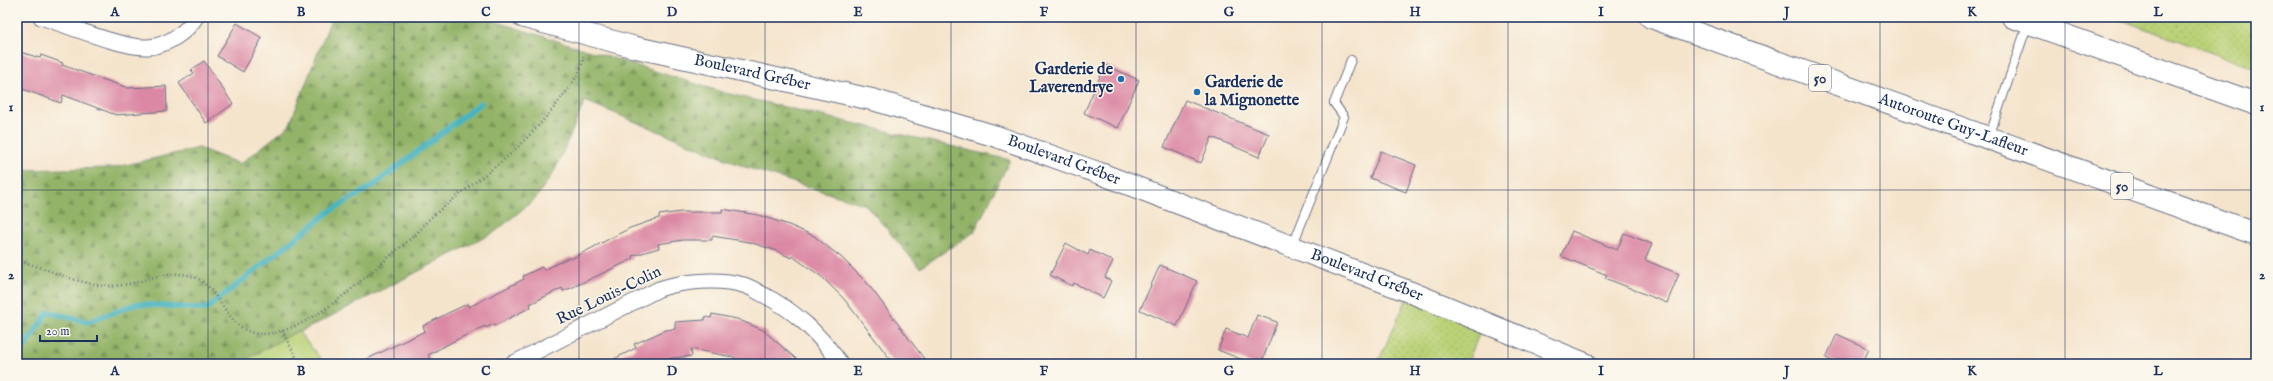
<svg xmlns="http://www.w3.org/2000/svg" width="2273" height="381" font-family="'IM FELL English',serif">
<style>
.grass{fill:url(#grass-dots);stroke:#6a806a}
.forest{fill:url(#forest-firs);stroke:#577263}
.green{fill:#bad277;stroke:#6a806a}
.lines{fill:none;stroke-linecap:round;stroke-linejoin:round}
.stream{stroke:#46b4c1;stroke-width:5.5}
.building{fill:#db88a4}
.lane-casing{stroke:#676e84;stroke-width:10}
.street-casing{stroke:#676e84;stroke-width:17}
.secondary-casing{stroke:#676e84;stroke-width:23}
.highway-casing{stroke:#676e84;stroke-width:24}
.path{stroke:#676e84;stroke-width:2.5;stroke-dasharray:1 3;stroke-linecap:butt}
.lane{stroke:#fff;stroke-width:8}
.street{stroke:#fff;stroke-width:15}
.secondary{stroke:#fff;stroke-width:21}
.highway{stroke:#fff;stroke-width:22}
.grid{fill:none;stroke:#1b2f5e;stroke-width:1;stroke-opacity:0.55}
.poi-dot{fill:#1f6fb2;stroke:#fbf7ec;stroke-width:1.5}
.labels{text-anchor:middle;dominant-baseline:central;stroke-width:3;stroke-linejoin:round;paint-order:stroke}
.shield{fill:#fbf7ec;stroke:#5e6b89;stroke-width:1}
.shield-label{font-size:15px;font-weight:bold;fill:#1b2f5e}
.poi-label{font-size:16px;font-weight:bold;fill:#1b2f5e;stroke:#fbf7ec;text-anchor:end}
.street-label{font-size:16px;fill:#1b2f5e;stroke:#fbf7ec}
.neatline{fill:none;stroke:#1b2f5e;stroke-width:1.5}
.grid-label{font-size:13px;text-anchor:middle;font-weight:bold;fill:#1b2f5e}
</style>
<defs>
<pattern id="grass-dots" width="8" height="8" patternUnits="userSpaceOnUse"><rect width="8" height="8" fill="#bad277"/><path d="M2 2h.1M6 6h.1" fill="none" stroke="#9fb569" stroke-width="1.8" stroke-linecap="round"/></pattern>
<pattern id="forest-firs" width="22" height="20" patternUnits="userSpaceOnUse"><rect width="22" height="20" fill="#93b468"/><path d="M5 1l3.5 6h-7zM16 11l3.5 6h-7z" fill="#779359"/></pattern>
</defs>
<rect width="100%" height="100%" fill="#fbf7ec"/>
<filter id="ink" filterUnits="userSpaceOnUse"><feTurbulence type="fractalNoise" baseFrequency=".025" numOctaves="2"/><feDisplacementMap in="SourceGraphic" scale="8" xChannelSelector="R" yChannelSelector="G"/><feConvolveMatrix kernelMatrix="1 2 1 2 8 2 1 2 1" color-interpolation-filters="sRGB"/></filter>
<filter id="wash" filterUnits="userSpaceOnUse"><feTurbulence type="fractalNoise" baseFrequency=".012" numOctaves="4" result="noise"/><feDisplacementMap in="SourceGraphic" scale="16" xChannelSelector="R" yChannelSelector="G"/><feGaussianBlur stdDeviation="0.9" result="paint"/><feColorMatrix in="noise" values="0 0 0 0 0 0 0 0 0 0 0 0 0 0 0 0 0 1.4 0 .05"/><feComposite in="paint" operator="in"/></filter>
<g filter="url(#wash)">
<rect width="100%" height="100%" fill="#f5e4cc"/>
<!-- grass -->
<path class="grass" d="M2113,17H2256V69Z
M1410,292L1484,322L1467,364H1377Z"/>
<!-- forest -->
<path class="forest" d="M332,17H481L725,93L1010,160L974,232L920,268L866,205L745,167L585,101L555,170L536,198L495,232L238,364H17V170L113,168L199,148L240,164L289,126Z"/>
<!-- green -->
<path class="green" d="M298,331L325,364H238Z"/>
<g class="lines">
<!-- stream -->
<path class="stream" d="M17,353L21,352L48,312L88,322L136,304L206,309L329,212L374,185L481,103"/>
</g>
<g id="blocks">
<!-- building -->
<path class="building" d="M237,23L262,38L243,72L217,56Z
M17,51L40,58L41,55L63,63L62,65L128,88L166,86L167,111L116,115L63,95L61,103L17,87Z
M204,61L233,104L206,123L179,83L194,73L191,70Z
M1105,65L1139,80L1118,128L1084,113Z
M1185,100L1269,134L1259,157L1212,137L1201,163L1164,147Z
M1381,151L1416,165L1406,192L1370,178Z
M722,209L758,215L789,225L814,236L842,258L868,284L928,364H894L844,299L822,277L792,256L791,258L777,251L749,242L712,236V240H683L658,244L659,248L632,256L633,259L571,288L563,291L562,288L530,304L531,307L494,326L493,324L486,328L485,326L454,341L428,355L431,360L422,364H357L425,331L423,326L448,313L467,304L469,307L524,279L523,276L542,267L544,270L570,257L571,259L630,228L659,218V215L681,212H722Z
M1572,231L1617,250L1624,233L1652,244L1645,260L1679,274L1667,303L1605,278L1607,275L1561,256Z
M1066,243L1088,255L1090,250L1113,261L1105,277L1111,281L1103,298L1074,283L1072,286L1050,275Z
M1160,265L1197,281L1177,326L1140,310Z
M712,314L737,319L763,330L802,364H748L733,357L691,349L692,356L672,358L658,364H604L636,348L634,344L666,330L675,329V322L705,320V317L711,318Z
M1257,315L1277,322L1261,364H1253L1218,350L1226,329L1248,338Z
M1837,334L1869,349L1862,364H1839L1826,358Z"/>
</g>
</g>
<g filter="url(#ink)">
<use href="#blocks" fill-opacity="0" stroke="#676e84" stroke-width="1"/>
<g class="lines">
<!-- lane casing -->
<g class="lane-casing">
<path id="lane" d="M1989,137L2028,23
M1292,247L1344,117L1334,103L1351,60"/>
</g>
<!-- street casing -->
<g class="street-casing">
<path id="street" d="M41,17C66,25 124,49 148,47C166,46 186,33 196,17
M512,364L659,289C682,281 719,278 743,285C749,286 756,291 762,294C797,312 818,333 841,364"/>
</g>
<!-- secondary casing -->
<g class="secondary-casing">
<g id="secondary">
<path id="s1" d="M523,17L634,47L874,100L995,136L1099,173L1410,292L1586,364"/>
</g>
</g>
<!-- highway casing -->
<g class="highway-casing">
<g id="highway">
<path id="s2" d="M1651,17L2256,234"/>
<path d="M2013,17L2256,104"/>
</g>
</g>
<!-- path -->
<path class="path" d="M17,260C47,268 78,285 110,286C138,287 166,266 194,277C221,287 227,335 263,334C305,333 353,288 383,262C394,252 405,244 416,234C422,228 426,221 433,216C457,195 484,177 508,156C529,137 549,115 566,92C574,81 583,68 584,54
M282,331L296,357L297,364"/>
<!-- lane -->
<use href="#lane" class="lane"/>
<!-- street -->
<use href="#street" class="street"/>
<!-- secondary -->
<use href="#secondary" class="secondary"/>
<!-- highway -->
<use href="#highway" class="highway"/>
</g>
</g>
<!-- grid -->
<path class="grid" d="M208,17V364M394,17V364M579,17V364M765,17V364M951,17V364M1136,17V364M1322,17V364M1508,17V364M1694,17V364M1880,17V364M2065,17V364M17,190H2256"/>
<!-- markers -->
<g class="poi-dot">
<circle cx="1121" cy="79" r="4"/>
<circle cx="1197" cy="92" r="4"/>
</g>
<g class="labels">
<!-- shield labels -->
<g class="shield">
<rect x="1809" y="65" width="22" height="26" rx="3"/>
<rect x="2111" y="173" width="22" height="26" rx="3"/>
</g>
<g class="shield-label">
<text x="1820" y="78">50</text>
<text x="2122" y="186">50</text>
</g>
<!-- poi labels -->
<g class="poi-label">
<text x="1113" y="70">Garderie de<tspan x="1113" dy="18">Laverendrye</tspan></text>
<text x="1205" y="83" text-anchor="start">Garderie de<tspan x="1205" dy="18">la Mignonette</tspan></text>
</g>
<!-- street labels -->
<g class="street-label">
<text stroke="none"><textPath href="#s1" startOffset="236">Boulevard Gréber</textPath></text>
<text stroke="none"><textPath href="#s2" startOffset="321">Autoroute Guy-Lafleur</textPath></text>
<text stroke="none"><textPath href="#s1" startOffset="560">Boulevard Gréber</textPath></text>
<text stroke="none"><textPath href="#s1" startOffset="884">Boulevard Gréber</textPath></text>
<text transform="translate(609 296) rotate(-26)">Rue Louis-Colin</text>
</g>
</g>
<!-- margin -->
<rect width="2273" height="381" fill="none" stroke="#fbf7ec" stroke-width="44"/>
<!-- scale -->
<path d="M40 335v6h57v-6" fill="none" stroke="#1b2f5e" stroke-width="2"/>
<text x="46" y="335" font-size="12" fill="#1b2f5e" stroke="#fbf7ec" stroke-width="3" paint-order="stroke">20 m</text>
<rect x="22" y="22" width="2229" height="337" class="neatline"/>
<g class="grid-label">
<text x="115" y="16">A</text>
<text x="301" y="16">B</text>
<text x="486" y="16">C</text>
<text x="672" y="16">D</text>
<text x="858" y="16">E</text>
<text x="1044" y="16">F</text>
<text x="1229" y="16">G</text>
<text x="1415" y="16">H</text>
<text x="1601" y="16">I</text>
<text x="1787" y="16">J</text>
<text x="1972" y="16">K</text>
<text x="2158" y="16">L</text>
<text x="11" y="111">1</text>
<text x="2262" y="111">1</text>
<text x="11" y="279">2</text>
<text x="2262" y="279">2</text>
<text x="115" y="375">A</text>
<text x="301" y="375">B</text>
<text x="486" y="375">C</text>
<text x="672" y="375">D</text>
<text x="858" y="375">E</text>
<text x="1044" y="375">F</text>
<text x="1229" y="375">G</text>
<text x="1415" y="375">H</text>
<text x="1601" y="375">I</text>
<text x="1787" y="375">J</text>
<text x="1972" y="375">K</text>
<text x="2158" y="375">L</text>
</g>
</svg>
